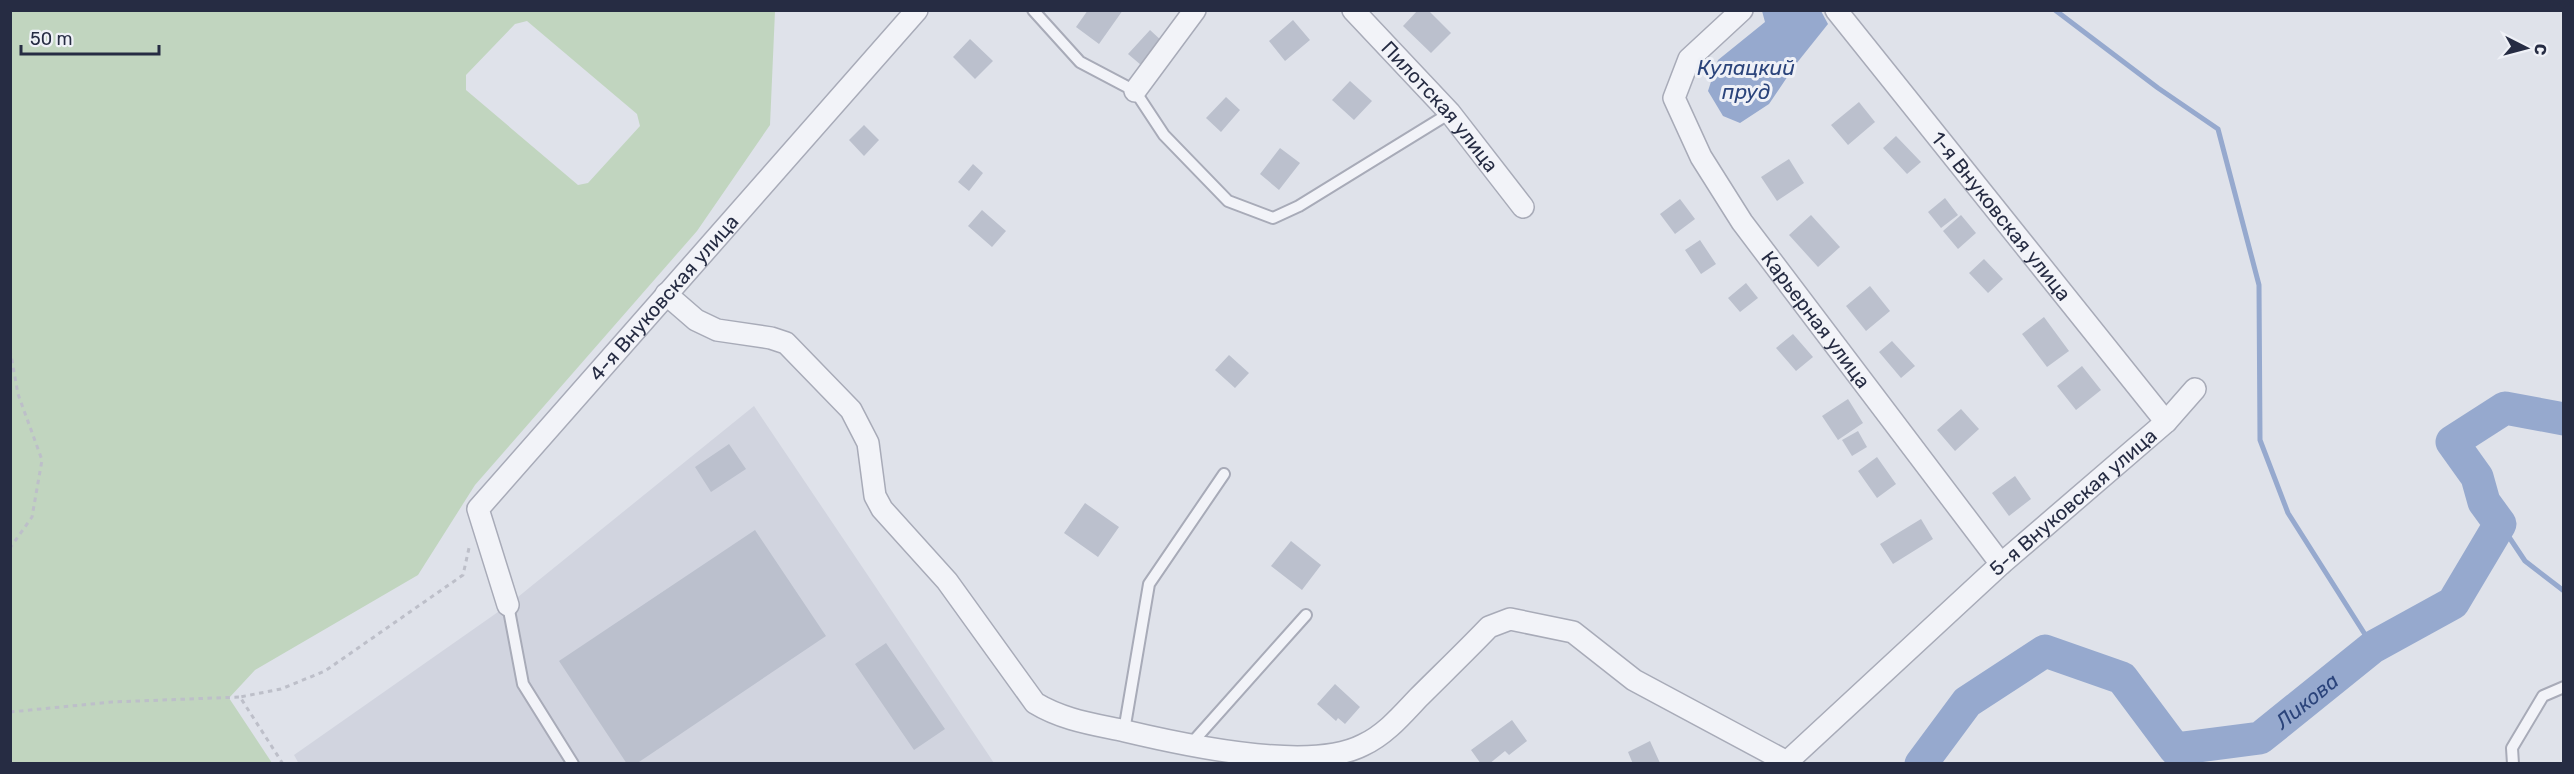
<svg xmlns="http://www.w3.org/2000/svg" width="2574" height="774" font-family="Rubik,sans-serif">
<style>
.built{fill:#d1d4df}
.green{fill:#c1d5bf;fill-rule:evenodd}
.water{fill:#96a9ce}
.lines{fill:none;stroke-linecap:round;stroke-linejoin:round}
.stream{stroke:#96a9ce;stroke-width:5}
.river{stroke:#96a9ce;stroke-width:33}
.building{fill:#bbc0cd}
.lane-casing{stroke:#a8abb8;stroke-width:14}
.street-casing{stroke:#a8abb8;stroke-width:24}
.path{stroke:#bdbfc9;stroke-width:3;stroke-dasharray:4.5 4.5;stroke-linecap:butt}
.lane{stroke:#f2f3f8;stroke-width:10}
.street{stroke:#f2f3f8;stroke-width:21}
.labels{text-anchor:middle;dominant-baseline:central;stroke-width:6;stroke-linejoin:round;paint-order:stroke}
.street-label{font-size:20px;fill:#262c43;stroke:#eff1f7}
.water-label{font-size:21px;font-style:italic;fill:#2b447b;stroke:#eff1f7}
</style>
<rect width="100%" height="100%" fill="#dfe2ea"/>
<!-- built -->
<path class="built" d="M754,406L994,763L299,764L294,755L508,605Z"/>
<!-- green -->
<path class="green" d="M10,11H775L770,125L697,231L475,485L418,575L255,670L229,698L272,763H11ZM527,21L637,114L640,126L588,183L578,185L466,90V75L515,24Z"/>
<!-- water -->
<path class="water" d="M1762,11H1821L1828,24L1796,64L1769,104L1740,123L1723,116L1708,91L1718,60L1765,22Z"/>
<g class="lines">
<!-- stream -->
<path class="stream" d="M2055,10L2158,88L2218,129L2259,285L2260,440L2288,513L2373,647
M2500,524L2499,522L2525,561L2564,591"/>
<!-- river -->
<path class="river" id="s1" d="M1921,764L1967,702L2045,651L2122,678L2175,749L2260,738L2373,647L2453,603L2500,524L2484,502L2477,477L2452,442L2505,408L2564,419"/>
</g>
<!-- building -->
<path class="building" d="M1088,10H1123L1099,44L1076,27Z
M1418,10H1428L1451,33L1431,53L1403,26Z
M1293,20L1310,40L1285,61L1269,41Z
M1150,30L1163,42L1141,65L1128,54Z
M970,39L993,61L975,79L953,57Z
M1350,81L1372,101L1354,120L1332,100Z
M1226,97L1240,110L1221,132L1206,118Z
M1859,102L1875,122L1848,145L1831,125Z
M864,125L879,140L864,156L849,140Z
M1896,136L1921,162L1907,174L1883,148Z
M1280,148L1300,163L1279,190L1260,174Z
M1789,159L1804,183L1777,201L1761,177Z
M973,164L983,173L969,191L958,182Z
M1945,198L1958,215L1941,228L1928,212Z
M1680,199L1695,219L1675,234L1660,214Z
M982,210L1006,231L992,247L968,226Z
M1811,215L1840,247L1818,267L1789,235Z
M1961,215L1976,233L1958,249L1943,231Z
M1700,240L1716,264L1701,274L1685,250Z
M1984,259L2003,279L1988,293L1969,273Z
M1746,283L1758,298L1740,312L1728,298Z
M1870,286L1890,311L1866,331L1846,306Z
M2044,317L2069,351L2047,367L2022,334Z
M1793,334L1813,357L1796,371L1776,348Z
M1892,341L1915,366L1901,378L1879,352Z
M1229,355L1249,373L1235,388L1215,370Z
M2082,366L2101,390L2076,410L2057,386Z
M1848,399L1863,423L1838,440L1822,416Z
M1961,409L1979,429L1955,451L1937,430Z
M1858,431L1867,447L1852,456L1842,440Z
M729,444L746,469L711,492L695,467Z
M1877,457L1896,484L1877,498L1858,471Z
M2015,476L2031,499L2009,516L1992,493Z
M1085,503L1119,527L1098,557L1064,533Z
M1921,519L1933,539L1893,564L1880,544Z
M755,530L826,636L636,764H627L559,661Z
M1291,541L1321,565L1302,590L1271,566Z
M886,643L945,729L914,750L855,664Z
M1335,684L1360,707L1345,724L1338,718L1336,721L1317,704Z
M1512,720L1527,741L1509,755L1505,751L1489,764H1481L1471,750Z
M1650,741L1660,763L1633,764L1628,752Z"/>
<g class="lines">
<!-- lane casing -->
<g class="lane-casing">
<path id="lane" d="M1033,10L1080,62L1135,91L1164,135L1228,201L1273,218L1299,206L1450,113
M508,605L523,684L573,764
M1124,731L1149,584L1224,474
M1190,745L1306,615
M2513,764L2512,748L2543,696L2564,687"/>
</g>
<!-- street casing -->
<g class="street-casing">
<g id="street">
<path id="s2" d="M1353,10L1450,113L1523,207"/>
<path id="s3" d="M1742,10L1689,59L1674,98L1701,157L1742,222L2001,564"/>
<path id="s4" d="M1836,10L2166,422"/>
<path d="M1135,91L1195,10"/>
<path id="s5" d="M666,294L696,320L717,330L771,338L786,343L851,410L868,443L875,496L882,509L947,581L1035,703C1063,720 1093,724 1125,731C1184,745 1309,773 1363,745C1385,735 1402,715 1418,698C1442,674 1466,651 1489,627L1510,619L1573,632L1634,680L1787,762L2001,564L2166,422L2195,389"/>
<path id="s6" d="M508,605L478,509L917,10"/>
</g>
</g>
<!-- path -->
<path class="path" d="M10,350L18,394L42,460L32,517L10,548
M10,712L112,702L240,697
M283,764L240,697L281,689L325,671L463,575L469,548"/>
<!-- lane -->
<use href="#lane" class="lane"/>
<!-- street -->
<use href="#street" class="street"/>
</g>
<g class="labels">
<!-- street labels -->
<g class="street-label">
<text stroke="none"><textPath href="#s2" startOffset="130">Пилотская улица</textPath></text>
<text stroke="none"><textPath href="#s4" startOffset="264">1-я Внуковская улица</textPath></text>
<text stroke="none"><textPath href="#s6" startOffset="382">4-я Внуковская улица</textPath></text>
<text stroke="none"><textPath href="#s3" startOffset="378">Карьерная улица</textPath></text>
<text stroke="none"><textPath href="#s5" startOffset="1814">5-я Внуковская улица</textPath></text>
</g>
<!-- water labels -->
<g class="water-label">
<text x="1746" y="67">Кулацкий<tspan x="1746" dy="24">пруд</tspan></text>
<text stroke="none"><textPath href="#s1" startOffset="486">Ликова</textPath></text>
</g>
</g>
<!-- border -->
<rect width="2574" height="774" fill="none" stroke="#262c43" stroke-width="24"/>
<!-- north arrow -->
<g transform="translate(2526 48) rotate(96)" stroke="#eff1f7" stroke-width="4.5" paint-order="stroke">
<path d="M0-4.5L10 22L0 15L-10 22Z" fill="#262c43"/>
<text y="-9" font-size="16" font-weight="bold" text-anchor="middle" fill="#262c43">С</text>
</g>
<!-- scale -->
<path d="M21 45v9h138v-9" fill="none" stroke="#262c43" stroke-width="3"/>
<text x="30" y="45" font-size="18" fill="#262c43" stroke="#eff1f7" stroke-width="4.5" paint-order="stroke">50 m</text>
</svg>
